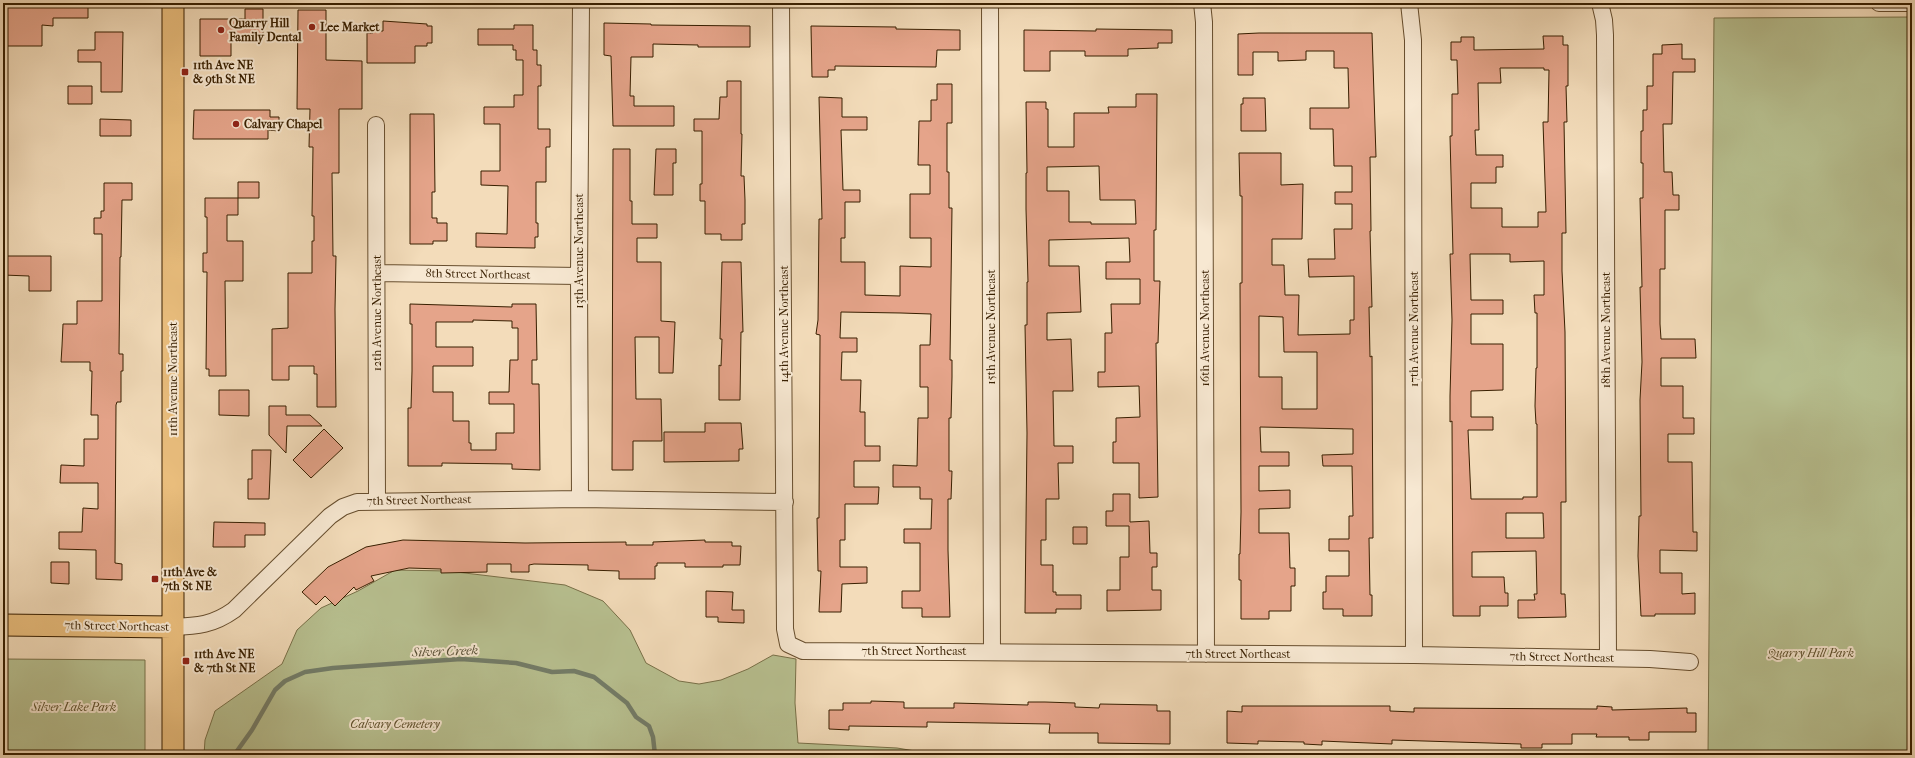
<svg xmlns="http://www.w3.org/2000/svg" width="1915" height="758" font-family="'IM FELL French Canon',serif">
<style>
.green{fill:#b8c191;stroke:#787048}
.lines{fill:none;stroke-linecap:round;stroke-linejoin:round}
.stream{stroke:#737d69;stroke-width:4.5}
.building{fill:#e5a48a;stroke:#381f00;fill-rule:evenodd}
.minor-casing{stroke:#674e2e;stroke-width:18}
.major-casing{stroke:#381f00;stroke-width:23}
.minor{stroke:#f7e8d2;stroke-width:16}
.major{stroke:#eabe7d;stroke-width:21}
.poi-dot{fill:#8f2418;stroke:#f7e8d2;stroke-width:1.5}
.labels{text-anchor:middle;dominant-baseline:central;stroke-width:4;stroke-linejoin:round;paint-order:stroke}
.poi-label{font-size:12px;font-weight:bold;fill:#381f00;stroke:#f7e8d2;text-anchor:start}
.street-label{font-size:12px;fill:#381f00;stroke:#f7e8d2}
.park-label{font-size:12px;font-style:italic;fill:#5e502c;stroke:#f7e8d2}
.water-label{font-size:13px;font-style:italic;fill:#564e35;stroke:#f7e8d2}
</style>
<rect width="100%" height="100%" fill="#f3dcba"/>
<filter id="stains"><feTurbulence type="fractalNoise" baseFrequency=".005" numOctaves="4"/><feColorMatrix values="0 0 0 0 .2 0 0 0 0 .09 0 0 0 0 .02 0 0 0 .5 -.17"/></filter>
<radialGradient id="worn" r=".72"><stop offset=".6" stop-color="#630" stop-opacity="0"/><stop offset="1" stop-color="#630" stop-opacity=".3"/></radialGradient>
<!-- green -->
<path class="green" d="M1912,17V755H1708L1714,18Z
M395,570L448,571L565,585L603,601L630,630L646,663L679,681L699,684L721,680L748,669L773,655L796,659L795,703L798,743L897,748L939,755H204L205,740L215,711L282,664L297,630L321,608L358,591Z
M3,659L145,660V752L147,755H3Z"/>
<g class="lines">
<!-- stream -->
<path class="stream" d="M231,755L237,751L252,730L275,690L285,681L305,672L333,668L461,659L516,663L552,672L574,671L594,677L627,703L636,717L649,726L653,737L655,755"/>
</g>
<!-- building -->
<path class="building" d="M3,3H88V18H53V26L42,25V46H6V15H3Z
M245,9H263V39L231,41V56H200V19H245Z
M298,10H326V60L362,61V109H339V173H332L333,256H336L335,309L336,407H317V374H314V366H289V380H272V329L288,328V273H312V241H314V216H312L313,147H309L310,109H297Z
M383,21L427,24V26H432V43H427V46H415V63H367V33H373V31H383Z
M604,23L651,24V25L750,26V47H698V45L653,44V57H631L630,96H634V106H674V126H613L611,56L604,55Z
M514,25H533V50H537V65H541V86H538V129H550V147H546V182H536V223H538V237H535V248L476,247V233L507,234L508,186L481,185V171H500V124H484V107H514V95H523V60H516V50H513V45H478V29H514Z
M811,26L896,27V29L960,30V50H937L936,67L835,66V70H828V77H812Z
M1096,29L1172,30V43H1158V48L1128,49V56H1085V51H1050V71H1024V30L1096,31Z
M95,32H123L122,92H101V62H78V50H95Z
M1259,33H1372L1376,157H1370L1371,231H1370L1372,307H1369L1370,357L1372,356L1373,538H1369L1370,595H1372V616H1343V609H1323V592H1326V576H1349V551H1329V539H1349V516H1353L1352,466H1323L1322,455L1353,454V429L1260,427L1261,452H1289V466H1259V491L1290,490V508L1259,509V533H1289L1290,568H1295V586H1291V611H1269V619H1241V580H1239V554H1240L1241,512L1240,283H1242V196H1240L1239,153H1281V185L1303,184L1302,239H1272V265H1284L1285,295H1299L1298,335L1350,334V320H1354V276L1309,277L1308,259H1335L1334,229H1352V204H1335V192H1352V166H1334L1333,129H1310V108H1349L1348,68H1334V51H1306V60L1278,61V52H1253V75H1238V34ZM1259,316L1283,317L1284,352H1317V409H1282V377H1259Z
M1543,36H1563V45H1568V86H1566L1567,122H1564L1566,233H1562V271L1565,332L1566,502H1561V594H1565L1566,617L1518,618V600H1535L1534,594H1537L1536,551L1472,552V577H1504L1505,593H1508V606H1480V616H1453L1452,421L1450,422V396L1452,320L1450,254H1453L1450,136H1452V94H1458L1457,60H1451V42H1461V37H1474V50L1544,49ZM1500,68H1544V70H1549L1548,122H1543L1546,212H1538V227H1502V208H1471V183H1496V167H1503V155H1476L1475,130H1479L1478,83H1501ZM1470,254H1510V262L1544,261V295H1534L1535,313H1537V368H1536L1535,406L1536,424H1537V497H1523V499H1471L1468,430H1493V417H1471V391L1503,390V344H1471V314H1503V300H1471ZM1506,513H1543L1544,538H1506Z
M1682,44V59H1695V72H1673L1672,124H1663L1664,172H1672L1673,195H1679V210H1665V269H1660V324L1661,339H1695L1696,358H1661V386H1683V418H1694V434H1668V462H1692L1693,532H1697V551L1660,550V573H1682V594L1695,593V614H1655V616H1641L1638,556L1639,516H1641L1640,400L1642,362L1640,287H1642L1640,198H1643V163H1641V131H1643V110H1647V86H1653V54H1662V45Z
M727,81H741V134H742L741,176H744L745,200V224H742V240H721V234H705V201H700V184H702V131H694V119H719L720,97H727Z
M937,84H952V123H947V172H949V208H952L950,360H952V377L951,418H949V471H952L951,499H948V550L950,617H922V608H902V591H920V543H904V529H931L932,499H920V487H893V465L917,466L918,418H928V387H920V345H930L931,314L901,313L841,312L840,338H857V352H842L841,380H861L860,412H865V446H880V461H854V487H879L878,504H845V540H840V567H867V583L842,584L841,612H819L821,571H818L817,518H819L820,335L816,334L818,320L819,219H822L819,97L842,98V117H867V130H841L843,190H860V202H845V238H841V262H865V295L900,296V266L931,267V238H910V194H930V165H918L919,121H931V100H937Z
M68,86H92V104H68Z
M1136,94H1157L1156,230H1154V281H1160L1158,343H1156L1158,497L1139,498V463H1113V442H1116V418L1140,417L1139,386L1098,387V372H1105V333H1112L1111,304H1140V279H1106V262H1130L1129,238L1049,240V266H1079L1081,312L1047,313V340L1071,339L1073,391H1053L1054,446H1073V463H1058L1059,499H1046V540H1041V565H1053V592H1056V595H1081V609H1056V613H1025L1027,433L1025,325H1027V282H1028L1026,209V173H1027L1026,102H1046V109H1048V147H1074V113H1109L1108,107H1136ZM1099,166L1100,200H1135L1136,224H1091V222H1069V191H1047V167Z
M1243,98H1265L1266,131H1241V104H1243Z
M194,110H270V117H279V131L268,130V139H193Z
M410,114H434L435,192H432V218H437V223H447V241H433V244H410Z
M100,119L131,120V136H100Z
M613,149H630V201H632V224H657V238H637V262H661V321L675,322L673,373H659V337H635L636,399H661L662,441H633V470H612Z
M656,149H676V163H673V195H654Z
M238,182H259V198H238Z
M104,183H132V200H122L121,257H120L119,354H123V371H121V402H117L116,405L115,563L122,564V580L96,579V550L59,549V532H82L83,508L98,509V483H60L61,465L84,466V439H98V415H91L92,371H90V362H61L62,346L63,324H77V301H102V234H94V218H101V211H104Z
M205,198H238V215H227V241H243V281H225L226,376H209V369H206L207,272H203V253H207V217H205Z
M3,256H51V291H29V276L3,275Z
M722,262H741L743,332H741L740,400H719V365L721,366L722,339H720Z
M410,304L512,307V304H536L537,360H532V384H539L540,470L512,469V464L442,463V466H408V408H411L412,371V324H410ZM473,320L512,321V328H518V360H510L509,392H489V404H514V433H496V450H471V443H469V421H453V392H433V366H473V347H436V322H473Z
M219,390H249V416L219,415Z
M269,406H286V415H310L322,426H287L286,453L269,435Z
M705,423H741L743,449H739V461L664,462V432H705Z
M324,429L343,448L311,478L293,460Z
M252,450H271L269,499H248V479H252Z
M1113,494H1130V522L1149,521L1150,553H1157V567H1152V590H1161V610L1107,611V590H1120V557H1129V526H1106V511H1113Z
M214,522L265,523V535H245V547H213Z
M1073,527H1087V544H1073Z
M403,540L525,543L626,542V545H653V542L705,540V542H732V546H741L740,565H723V567H685V563H657V566H655V579H619V571L588,570V565L534,564L529,565V572H511V564H487V572L441,573V569L409,568L371,576L374,581L356,590L354,587L335,606L325,596L316,605L302,592L328,567L366,547Z
M51,562H69V584L51,583Z
M706,591L733,592L732,610H744V623L718,622V617H706Z
M871,701L904,702V708H954V703L1028,705V702H1045L1075,703V707L1099,708L1100,704L1157,705V711H1170V744L1098,743V733H1049L1050,724L927,722V727L849,726V730L829,729V710H843V703H871Z
M1242,706H1390V711L1414,712V708L1597,709V706L1612,707V710L1687,708V713H1696V732H1649V740H1629V737H1596L1597,734H1572V744H1542V748H1521V744L1392,740V744L1322,741V745L1304,744V742L1258,741V744L1227,743V711L1242,712Z"/>
<g class="lines">
<!-- minor casing -->
<g class="minor-casing">
<path id="minor" d="M781,3L785,629L788,644L803,651L1414,655L1650,659L1690,662
M990,3L992,652
M1202,3L1204,22L1206,654
M1409,3L1413,40L1414,655
M1600,3L1604,20L1605,35L1608,658
M1879,3H1912
M376,125L377,500
M377,273L579,276
M580,499L579,276L581,3
M172,627C198,626 213,625 234,610L330,516L343,507L357,502L580,499L785,502"/>
</g>
<!-- major casing -->
<g class="major-casing">
<path id="major" d="M3,625L172,627
M173,755V3"/>
</g>
<!-- minor -->
<use href="#minor" class="minor"/>
<!-- major -->
<use href="#major" class="major"/>
</g>
<!-- markers -->
<g class="poi-dot">
<circle cx="312" cy="27" r="4"/>
<circle cx="221" cy="30" r="4"/>
<rect x="181" y="68" width="8" height="8" rx="2"/>
<circle cx="236" cy="124" r="4"/>
<rect x="151" y="575" width="8" height="8" rx="2"/>
<rect x="182" y="657" width="8" height="8" rx="2"/>
</g>
<g class="labels">
<!-- poi labels -->
<g class="poi-label">
<text x="229" y="23">Quarry Hill<tspan x="229" dy="14">Family Dental</tspan></text>
<text x="320" y="27">Lee Market</text>
<text x="193" y="65">11th Ave NE<tspan x="193" dy="14">&amp; 9th St NE</tspan></text>
<text x="244" y="124">Calvary Chapel</text>
<text x="163" y="572">11th Ave &amp;<tspan x="163" dy="14">7th St NE</tspan></text>
<text x="194" y="654">11th Ave NE<tspan x="194" dy="14">&amp; 7th St NE</tspan></text>
</g>
<!-- street labels -->
<g class="street-label">
<text transform="translate(579 251) rotate(-90)">13th Avenue Northeast</text>
<text transform="translate(478 274) rotate(1)">8th Street Northeast</text>
<text transform="translate(377 313) rotate(-90)">12th Avenue Northeast</text>
<text transform="translate(784 324) rotate(-90)">14th Avenue Northeast</text>
<text transform="translate(991 327) rotate(-90)">15th Avenue Northeast</text>
<text transform="translate(1205 328) rotate(-90)">16th Avenue Northeast</text>
<text transform="translate(1414 329) rotate(-90)">17th Avenue Northeast</text>
<text transform="translate(1606 330) rotate(-90)">18th Avenue Northeast</text>
<text transform="translate(173 379) rotate(-90)">11th Avenue Northeast</text>
<text transform="translate(419 500) rotate(-1)">7th Street Northeast</text>
<text transform="translate(117 626) rotate(1)">7th Street Northeast</text>
<text x="914" y="651">7th Street Northeast</text>
<text x="1238" y="654">7th Street Northeast</text>
<text transform="translate(1562 657) rotate(1)">7th Street Northeast</text>
</g>
<!-- park labels -->
<g class="park-label">
<text x="1811" y="653">Quarry Hill Park</text>
<text x="74" y="707">Silver Lake Park</text>
<text x="395" y="724">Calvary Cemetery</text>
</g>
<!-- water labels -->
<g class="water-label">
<text transform="translate(445 651) rotate(-2)">Silver Creek</text>
</g>
</g>
<!-- margin -->
<rect width="1915" height="758" fill="none" stroke="#f3dcba" stroke-width="16"/>
<rect x="4" y="4" width="1907" height="750" fill="none" stroke="#381f00" stroke-width="2"/>
<rect x="8" y="8" width="1899" height="742" fill="none" stroke="#381f00"/>
<rect width="100%" height="100%" filter="url(#stains)"/>
<rect width="100%" height="100%" fill="url(#worn)"/>
</svg>
